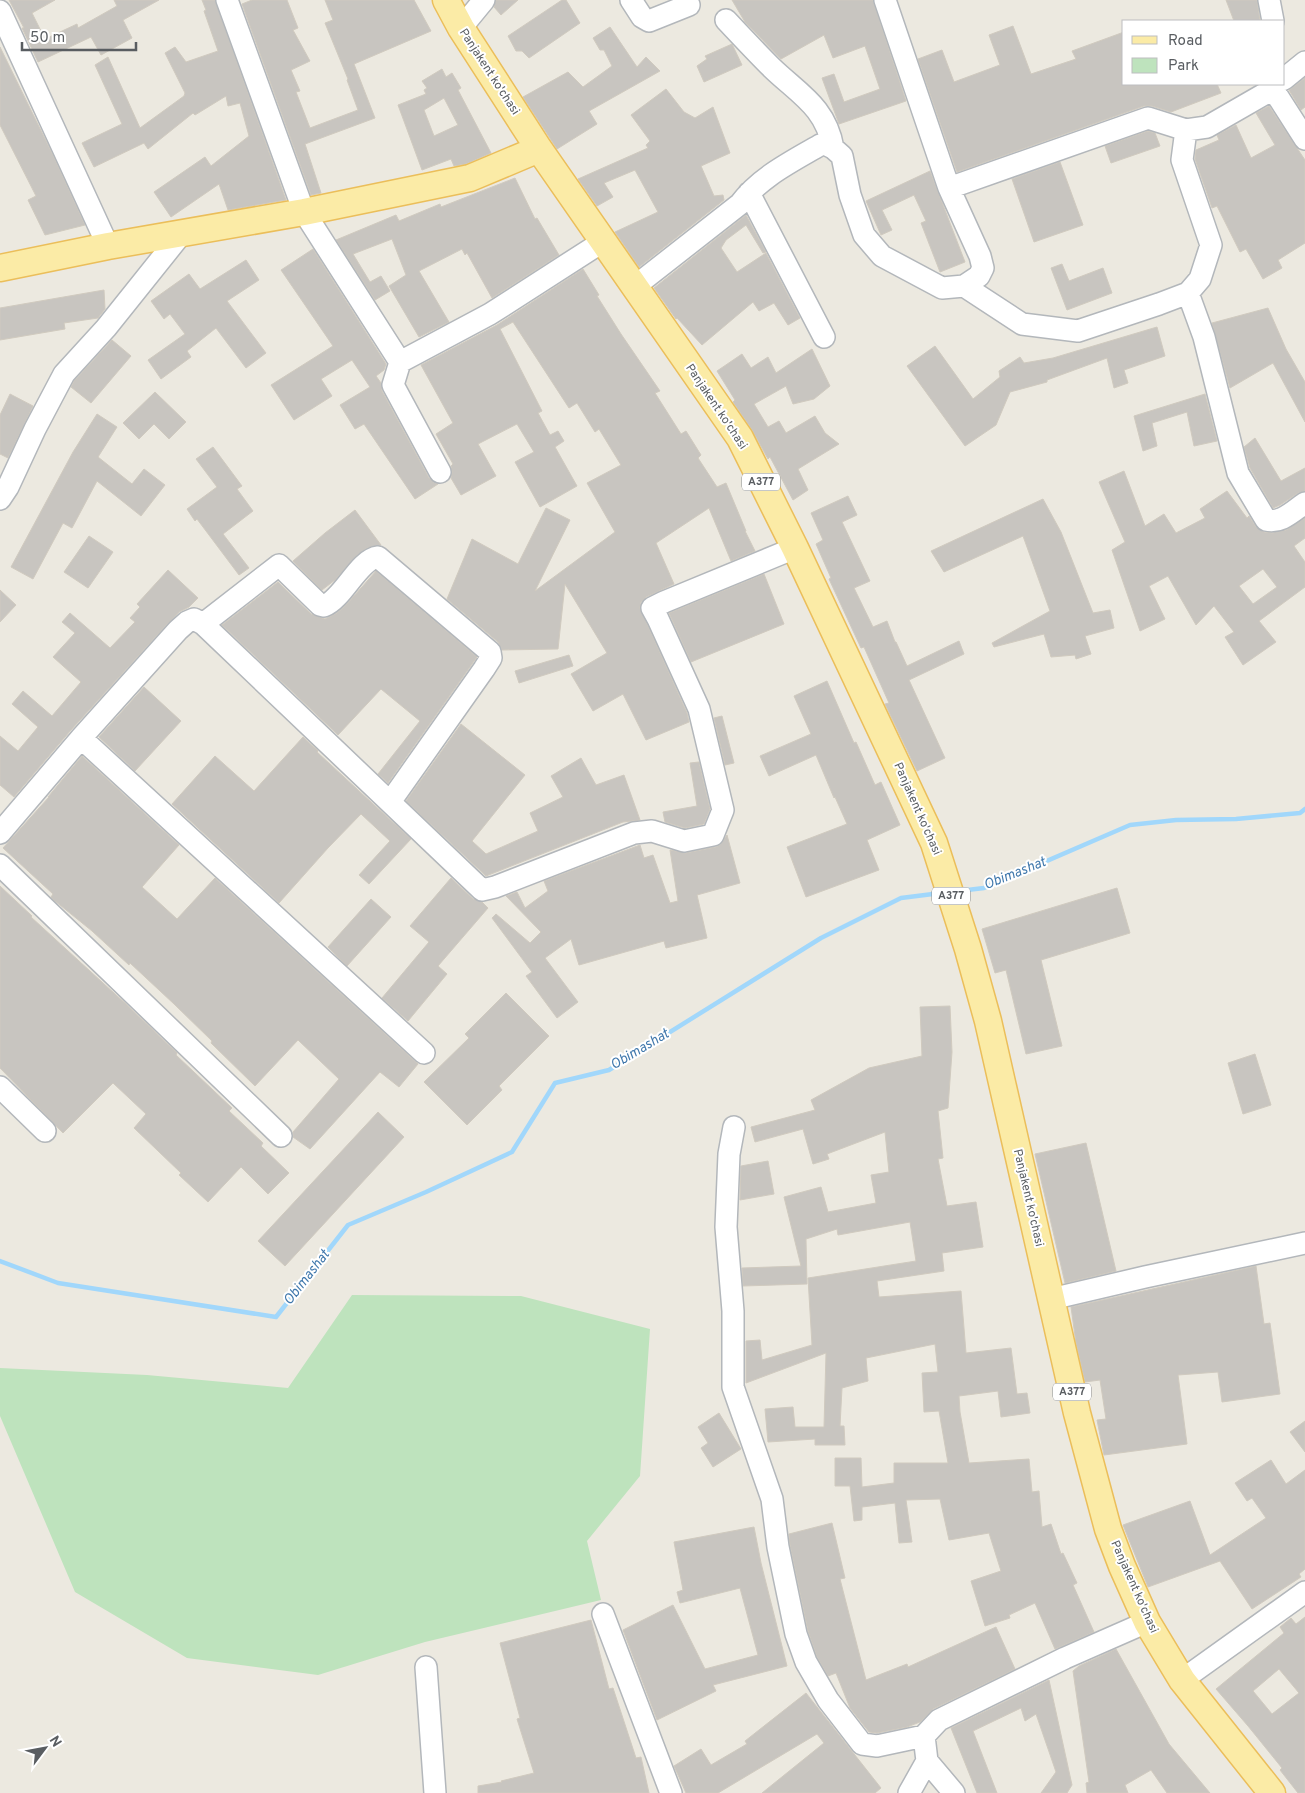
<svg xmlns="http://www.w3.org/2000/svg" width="1305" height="1793" font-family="Overpass,sans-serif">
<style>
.green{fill:#bee3bd}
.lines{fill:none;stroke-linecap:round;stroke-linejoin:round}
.stream{stroke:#a1d7fb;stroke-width:4.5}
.building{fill:#c8c5c0;stroke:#d0cabf;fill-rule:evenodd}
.minor-casing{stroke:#b3b7bb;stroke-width:24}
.major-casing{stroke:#ebbe5a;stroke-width:29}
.minor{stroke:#fff;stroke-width:21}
.major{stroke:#fbeba6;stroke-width:26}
.labels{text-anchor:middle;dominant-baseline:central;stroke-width:4;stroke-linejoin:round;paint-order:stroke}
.shield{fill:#fff;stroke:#8b8e90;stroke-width:1}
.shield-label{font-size:11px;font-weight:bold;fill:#595d61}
.street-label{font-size:12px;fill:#595d61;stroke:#fff}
.water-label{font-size:14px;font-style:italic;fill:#4078ac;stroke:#fff}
</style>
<rect width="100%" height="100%" fill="#ece9e0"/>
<!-- green -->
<path class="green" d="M352,1295L521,1296L650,1329L640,1476L587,1541L601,1600L425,1642L318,1675L187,1658L75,1592L0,1416V1368L147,1375L288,1388Z"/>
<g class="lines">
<!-- stream -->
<path class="stream" d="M959,891L984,888L1130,825L1176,820L1236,819L1300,813L1305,809
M0,1261L58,1283L276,1317L348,1225L426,1192L512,1152L555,1083L609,1070L821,938L901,898L941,893"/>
</g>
<!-- building -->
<path class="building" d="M9,0H55L32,13L45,39L77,24L78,28L117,6L114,0H159L123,20L132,38L101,55L91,37L38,62L22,28H24Z
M202,0H215L286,200L228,210L219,184L171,217L154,192L205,157L211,166L249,136L240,103L228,106L226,96L195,115L193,113L148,149L144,143L94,167L82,143L122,124L95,65L108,57L140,128L184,96L185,93L165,53L175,47L186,62L218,51L204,11L206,10Z
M252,0H287L298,28L293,30L310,61L291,70L300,91L296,92L310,128L358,110L347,80L348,79L325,23L333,20L325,0H414L431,31L354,64L375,118L305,144L321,193L311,195L242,4Z
M496,0H518L501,15L494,7Z
M562,0H566L580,23L529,58L522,51H516L508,36Z
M732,0H873L906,101L839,124L822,78L834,74L844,102L880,89L865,46L833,58L824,35L781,59L745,22Z
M1226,0H1257L1260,21H1234Z
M1013,26L1031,74L1076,59L1072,51L1124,32V84H1217L1221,93L1171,112L1152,106H1144L957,172L918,59L942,50L954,82L1000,65L989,35Z
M610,27L637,67L646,57L660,71L589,111L597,124L557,149L523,97L568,72L583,87L612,66L604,50H600L593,38Z
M732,44L742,65L704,82L697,66L707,59L705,56Z
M0,47L53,155L85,225L45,235L28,200L36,196L0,125Z
M442,69L446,77L452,73L461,88L458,90L491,153L466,164L454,166L451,159L422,170L398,105L426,94L424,90L427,88L422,81ZM444,98L458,125L434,136L424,110Z
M1305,78V107L1301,110L1289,90Z
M666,89L684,112L695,118L713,107L730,153L701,166L714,196L723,195L724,200L639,267L615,232L658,212L635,170L604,183L613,197L597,206L578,179L648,148L646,145L650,141L631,115Z
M1269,106L1305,160V243L1278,260L1282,268L1263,279L1246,249L1240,252L1217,206L1212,208L1195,159L1196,150L1219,140L1217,135L1236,125L1251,158L1275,145L1256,113Z
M1148,131L1155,133L1160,146L1111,163L1105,146Z
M1060,162L1083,225L1034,242L1012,179Z
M930,171L965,262L940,272L921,223L926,221L914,195L882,210L892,230L881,235L866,201Z
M515,178L535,219L537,218L559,255L492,298L467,253L465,255L462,249L419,271L449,322L419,337L389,286L406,275L392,239L353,254L370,282L381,276L390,291L375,300L336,240L396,215L399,221L440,204L441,207Z
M746,215L766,252L763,253L746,225L726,240L721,248L737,272L766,253L800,318L788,325L774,303L759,311L753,302L702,345L677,318L676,319L654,288Z
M313,249L386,364L384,370L376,376L381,383L382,391L429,478L433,482L438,484L415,499L364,424L355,429L340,405L370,387L352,360L321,379L332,396L294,420L271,385L333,346L281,270Z
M246,260L259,280L227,301L266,353L246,368L216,328L187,351L191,357L161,379L148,360L185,334L170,314L164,319L151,301L189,274L200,289Z
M1062,264L1069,281L1103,268L1112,293L1067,310L1051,268Z
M583,269L599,295L597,296L621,334L660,391L655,393L681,434L686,431L701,455L698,458L717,487L726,483L746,531H745L755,551L731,561L709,508L656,543L674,584L646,597L641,602L640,608L687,713L689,722L646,740L623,694L593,711L571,674L607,653L565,584L558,649L502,650L498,642L447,599L472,539L518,564L546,508L570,520L535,591L615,532L587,483L621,465L599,429L595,432L577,403L569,408L513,322L500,329L542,411L538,413L550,435L558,431L564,441L555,447L577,486L540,507L515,462L534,452L517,424L478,444L496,476L461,495L451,478L452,472L451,466L453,464L436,434L453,423L421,365L497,325Z
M104,290L105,309L98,318L64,323L65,329L0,340V308Z
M1268,308L1286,349L1305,382V422L1273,363L1230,388L1212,323Z
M1157,327L1165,356L1124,370L1128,383L1114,388L1107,358L1047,380V382L1010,392L996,425L965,446L907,366L935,346L973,399L1000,377L999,371L1020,357L1024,363L1053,358Z
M112,340L131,356L91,403L71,387L74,381Z
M812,349L830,386L814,399L793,404L786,386L754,404L768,427L779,421L786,433L815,416L825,433L839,444L798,469L808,490L793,500L770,457L768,459L752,430L733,402L735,400L717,371L742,354L751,368L768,357L776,373Z
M155,392L186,422L169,439L154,424L139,439L123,423Z
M10,394L33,406L8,458L0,454V415Z
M1205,394L1217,441L1194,446L1187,412L1152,423L1157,446L1143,451L1134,416Z
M97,414L117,427L98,457L132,484L144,469L165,485L141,516L97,481L72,528L63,523L33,579L11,567L73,452Z
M1255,438L1281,481L1305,468V491L1298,493L1280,505L1273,508L1250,468L1244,447Z
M213,447L242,486L237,489L253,511L223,534L249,568L239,575L197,519L195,521L187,509L217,487L196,459Z
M1124,471L1145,526L1164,514L1176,533L1205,518L1200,509L1227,491L1247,518L1249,516L1256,527L1264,532L1273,533L1286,530L1305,518V538L1294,546L1305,562V587L1259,621L1276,642L1243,665L1225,637L1234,632L1214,606L1196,625L1168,576L1149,586L1165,619L1140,631L1112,550L1125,542L1099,482ZM1263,569L1277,587L1253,604L1239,586Z
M848,496L857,515L842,522L870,581L854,588L873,627L887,621L895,642H896L907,666L959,641L964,654L909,680L945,758L917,771L885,704L889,703L864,647L861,648L829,579L831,578L816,544L823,540L811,513Z
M1043,499L1061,532L1093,613L1110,610L1114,628L1085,636L1091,654L1076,659L1075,655L1051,657L1044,634L994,647L992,643L1050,611L1023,536L944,572L931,551Z
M355,510L381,545L367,548L357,555L335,580L322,590L293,561L325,533Z
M89,536L113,552L88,588L64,572Z
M168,570L198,598L189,607L179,612L169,622L71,730L14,797L0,785V736L18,751L38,727L12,704L23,691L52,716L81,682L53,657L75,633L62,622L70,613L110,648L135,622L130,618L140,607L137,604Z
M376,571L477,657L388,783L378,774L420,721L381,689L338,735L222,625L278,582L311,614L325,619L337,613L346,605Z
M764,574L784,624L691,662L669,613Z
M0,590L16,605L0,622Z
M569,655L573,666L519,683L515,671Z
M827,681L854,743L856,742L875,785L881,782L900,825L867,840L879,870L806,897L787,847L847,824L835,797L834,798L816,755L769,776L760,756L811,734L794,696Z
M144,687L181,721L135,771L99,737Z
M722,716L734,763L725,765L714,718Z
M461,724L525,775L472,841L486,854L538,831L530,813L563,797L551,776L581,758L596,785L624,775L640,820L623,822L486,876L406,801Z
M303,737L318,751L317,752L411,839L369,884L359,875L390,841L361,814L328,848L279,903L172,804L215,756L254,791Z
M82,756L179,845L142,887L177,919L215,878L418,1064L399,1087L380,1072L310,1149L293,1137V1132L339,1079L298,1040L255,1086L211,1043L212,1041L174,1004L130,963L129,965L92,931L55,901L51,897L53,894L3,848L49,797H48Z
M699,762L710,809L704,824L685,828L665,822L663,812L697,806L690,763Z
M727,835L740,883L697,895L707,938L666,948L664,941L579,965L571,939L545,958L578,1002L557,1018L526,976L532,972L492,918L496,914L530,943L541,932L506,896L517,892L525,908L548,891L544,881L640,845L644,858L653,855L670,903L678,901L670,850L686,853L716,847L721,844Z
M451,878L473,899L482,902L488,908L438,966L447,974L408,1021L382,998L429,942L410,926Z
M0,886L32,916L31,917L126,1004L177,1053L176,1055L232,1108L229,1111L263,1143L261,1146L289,1173L268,1194L241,1167L208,1202L179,1175L181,1173L134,1128L146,1114L113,1083L63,1133L0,1068Z
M1117,888L1130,933L1041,960L1062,1046L1026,1054L1006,970L995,973L982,929Z
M371,899L391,917L347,966L328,947Z
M506,993L549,1036L499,1086L502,1090L467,1125L424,1082L469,1038L465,1034Z
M950,1006L952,1052L948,1108L938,1111L943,1158L938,1159L947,1206L976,1202L983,1247L942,1253L944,1271L877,1281L879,1297L961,1291L966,1353L1011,1348L1017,1394L1027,1393L1030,1413L1001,1417L998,1391L959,1396L960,1412L969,1463L1029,1459L1032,1492L1039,1491L1042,1527L1051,1524L1061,1554L1063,1553L1077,1583L1073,1585L1094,1632L1055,1649L1035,1603L1009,1615L1010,1618L985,1626L971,1581L1001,1571L989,1533L949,1540L940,1499L906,1500L912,1542L899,1543L895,1503L862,1507V1520L854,1521L850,1486H835V1458H861L862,1487L894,1483V1463H948L939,1411L924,1412L922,1373L938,1372L935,1344L866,1358L868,1381L842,1388L840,1426H844L845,1445H815V1439L768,1442L765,1409L793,1407L795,1427H824L826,1353L746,1383V1341L760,1340L762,1360L812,1345L808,1278L916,1261L910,1222L838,1235L837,1229L806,1239L807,1284L743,1286L742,1268L801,1266L784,1197L821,1187L828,1212L876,1203L871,1175L889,1172L885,1132L827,1154L829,1159L813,1164L803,1129L755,1142L751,1127L815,1110L811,1100L869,1068L922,1056L920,1007Z
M1255,1054L1271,1105L1243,1114L1228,1063Z
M378,1112L404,1137L285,1266L258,1241Z
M1086,1143L1116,1271L1065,1283L1035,1154Z
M768,1161L774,1194L740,1200L741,1166Z
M1256,1266L1264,1324L1270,1323L1280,1394L1222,1402L1218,1372L1178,1375L1187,1444L1104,1455L1097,1420L1106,1419L1100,1380L1085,1382L1076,1343L1071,1307Z
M719,1413L741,1449L713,1467L701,1448L708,1443L698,1427Z
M1305,1421V1452L1290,1432Z
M1271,1460L1286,1484L1305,1470V1569L1299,1574L1301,1577L1252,1609L1220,1561L1148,1587L1123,1525L1190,1501L1210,1555L1266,1518L1252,1498L1247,1501L1235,1483Z
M832,1523L845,1578L840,1579L866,1680L907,1664L908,1667L996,1627L1015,1669L933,1709L920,1722L907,1727L877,1733L869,1732L850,1708L836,1673L828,1676L817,1657L808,1631L790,1545L789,1534Z
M754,1527L761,1563L787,1666L713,1685L716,1691L657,1720L623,1630L673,1605L705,1669L758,1655L740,1588L680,1603L677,1592L683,1590L674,1542Z
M1305,1617V1793H1298L1280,1770L1282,1768L1248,1726L1216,1689L1284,1633L1280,1627L1291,1618L1296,1624ZM1279,1669L1299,1693L1272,1714L1253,1691Z
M591,1620L609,1689L613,1688L636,1758L641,1757L649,1793H478V1786L502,1782L501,1781L534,1773L517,1719L520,1718L500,1643Z
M1116,1649L1169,1744L1210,1793H1167L1151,1770L1125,1785L1128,1793H1087L1086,1783L1089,1782L1073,1671L1079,1666Z
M1049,1680L1072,1785L1067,1793H1041L1056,1772L1036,1714L1025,1721L1021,1708L973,1731L997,1793H977L951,1728Z
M806,1693L881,1788L875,1793H762L824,1743L817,1734L718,1793H686L674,1766L701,1749L711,1765L747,1744L745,1741Z"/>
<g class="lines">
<!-- minor casing -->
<g class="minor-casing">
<path id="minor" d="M227,0L304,212L400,362L490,314L602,242
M631,0L642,17L649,21L689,5
M885,0L949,188L1148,118L1186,130L1207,127L1273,89L1278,84
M1269,0L1273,21
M0,11L108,246
M726,20C741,36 756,52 772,68C799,94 826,107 833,148
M461,28L484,0
M1284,79L1305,62
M1273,89L1305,139
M749,193L824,337
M964,286L1022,324L1078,331L1159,304L1188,293L1200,279L1211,245L1182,160L1186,130
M634,287L740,204C760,177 791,162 820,145L825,144L833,148L842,156L850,195L864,235L882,256L942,288L964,286L979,276L983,268L980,256L949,188
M1188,293L1204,337L1238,473L1266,520C1281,524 1293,511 1305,503
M400,362L393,385L440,472
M0,499L8,487L35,429L64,374L106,328L182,233
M203,624L482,890L495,887L634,833L652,831L684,841L713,835L723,810L699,709L658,619L652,608L664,602L795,548
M81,738L424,1053
M0,833L81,738L178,630L187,622L194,619L203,624L279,565L320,605L324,606C343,599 359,559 378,557L490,652L491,658L484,669L390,802
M0,865L281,1136
M0,1087L45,1131
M734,1127L729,1154L726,1227L733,1311V1387L772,1499L778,1547L796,1634L806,1662L828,1700L862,1744L877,1746L924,1736
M1051,1299L1145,1277L1305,1243
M603,1614L671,1793
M426,1667L435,1793
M1182,1680L1305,1592
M909,1793L927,1761
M954,1793L927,1761L924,1736L939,1720L1065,1658L1147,1622"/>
</g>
<!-- major casing -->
<g class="major-casing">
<path id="major" d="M446,0L461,28L539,149L740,438L795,548L934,843L968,949L988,1021L1077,1413L1108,1529L1122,1566L1147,1622L1182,1680L1272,1793
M0,268L108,246L304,212L470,178L539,149"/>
</g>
<!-- minor -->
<use href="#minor" class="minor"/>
<!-- major -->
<use href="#major" class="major"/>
</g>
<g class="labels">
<!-- shield labels -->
<g class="shield">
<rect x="742" y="473.5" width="38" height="17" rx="4"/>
<rect x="932" y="887.5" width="38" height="17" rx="4"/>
<rect x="1053" y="1383.5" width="38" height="17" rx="4"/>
</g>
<g class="shield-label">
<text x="761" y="482">A377</text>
<text x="951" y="896">A377</text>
<text x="1072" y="1392">A377</text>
</g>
<!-- street labels -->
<g class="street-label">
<text transform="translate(489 72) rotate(57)">Panjakent ko'chasi</text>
<text transform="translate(716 407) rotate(56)">Panjakent ko'chasi</text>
<text transform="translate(917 809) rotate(66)">Panjakent ko'chasi</text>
<text transform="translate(1028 1198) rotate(77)">Panjakent ko'chasi</text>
<text transform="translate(1134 1587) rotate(66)">Panjakent ko'chasi</text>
</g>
<!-- water labels -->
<g class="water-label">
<text transform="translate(1015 874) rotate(-22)">Obimashat</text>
<text transform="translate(640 1050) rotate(-31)">Obimashat</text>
<text transform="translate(307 1278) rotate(-52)">Obimashat</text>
</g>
</g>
<!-- legend -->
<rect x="1122" y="20" width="162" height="65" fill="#ffffff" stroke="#bdbec0"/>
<rect x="1132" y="36" width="25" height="8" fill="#fbeba6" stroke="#bdbec0"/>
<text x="1168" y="45" font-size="15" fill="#595d61">Road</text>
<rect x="1132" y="58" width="25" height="15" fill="#bee3bd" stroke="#bdbec0"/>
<text x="1168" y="70" font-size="15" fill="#595d61">Park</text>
<!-- north arrow -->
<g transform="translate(45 1748) rotate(58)" stroke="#ffffff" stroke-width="4" paint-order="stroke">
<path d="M0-4L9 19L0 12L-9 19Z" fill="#595d61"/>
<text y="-8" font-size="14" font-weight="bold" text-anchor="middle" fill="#595d61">N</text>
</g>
<!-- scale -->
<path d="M22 42v8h114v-8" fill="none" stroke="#595d61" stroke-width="2.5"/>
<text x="30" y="42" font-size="15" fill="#595d61" stroke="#ffffff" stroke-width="4" paint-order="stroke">50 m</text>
</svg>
